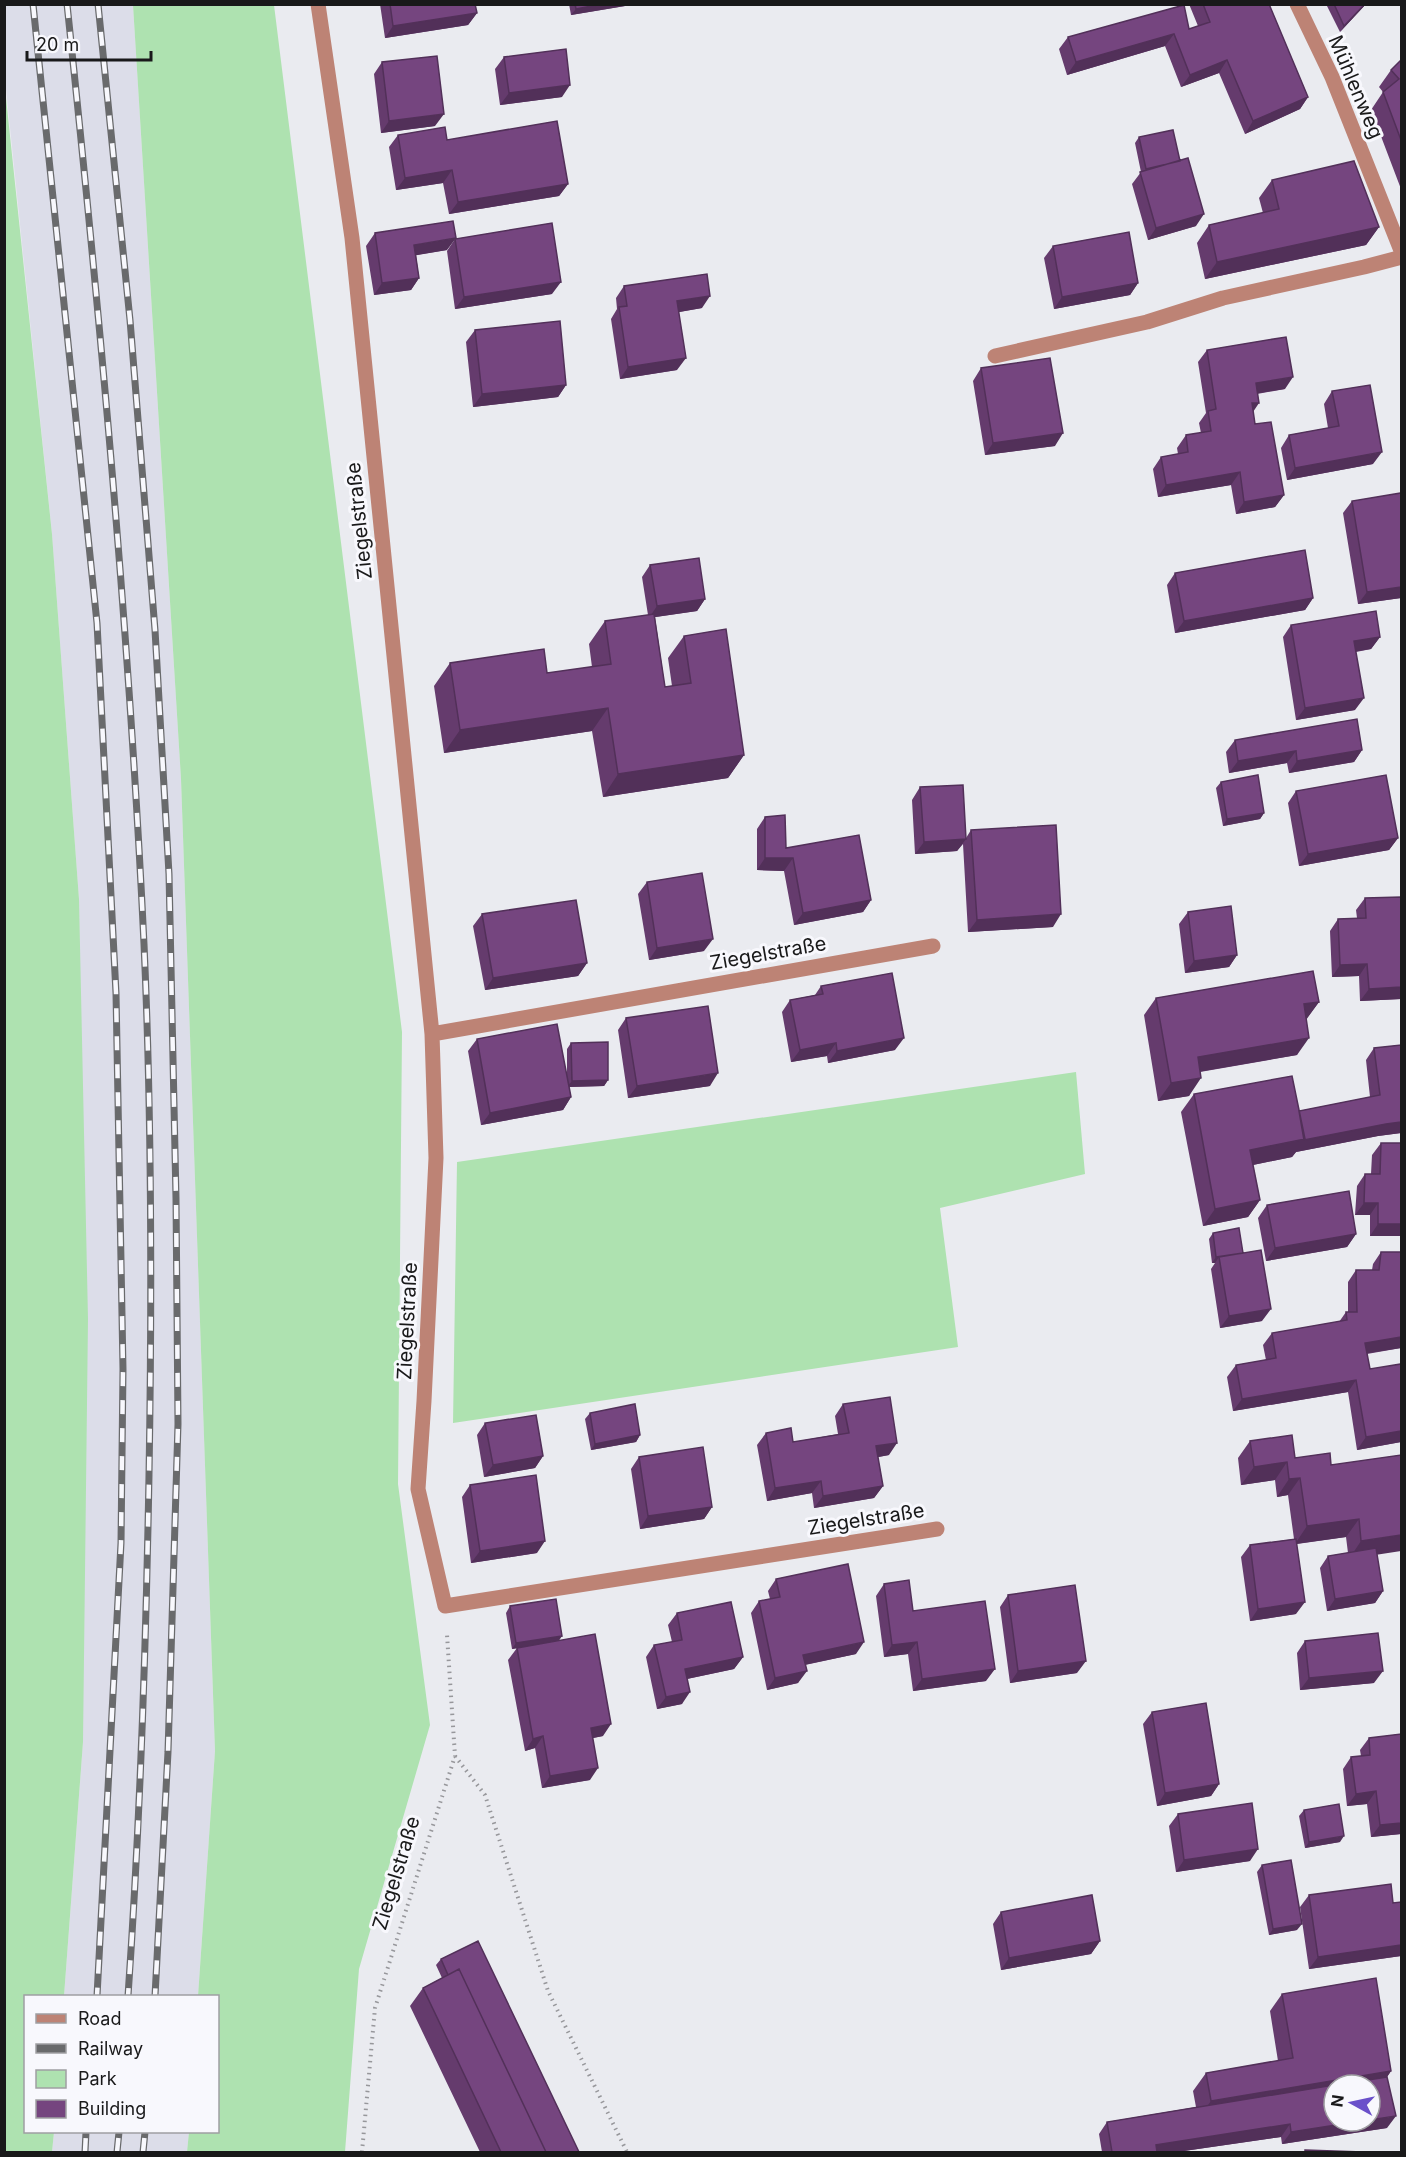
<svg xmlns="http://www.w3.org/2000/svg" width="1406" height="2157" font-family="Inter,sans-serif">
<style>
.built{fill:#dcdde9}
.green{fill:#aee2b0}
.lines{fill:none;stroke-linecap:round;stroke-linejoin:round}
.path{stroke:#97979b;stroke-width:4;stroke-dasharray:1.5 4.5;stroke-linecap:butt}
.service{stroke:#bd8375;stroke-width:15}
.minor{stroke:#bd8375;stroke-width:15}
.rail-casing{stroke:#696a6c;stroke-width:7}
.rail{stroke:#f8f8fd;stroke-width:4.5;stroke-dasharray:14;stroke-linecap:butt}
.wall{fill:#653b6d}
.shaded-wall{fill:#523059}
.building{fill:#75457f;stroke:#523059;stroke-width:1.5}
.labels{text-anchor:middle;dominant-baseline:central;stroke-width:6;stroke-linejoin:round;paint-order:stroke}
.street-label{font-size:20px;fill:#19191a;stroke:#f8f8fd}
</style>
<rect width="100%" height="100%" fill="#eaebf0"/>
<!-- built -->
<path class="built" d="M4,5H133L181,779L215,1751L198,1996H64L83,1742L79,899L52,534L5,79Z
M54,2132H189L187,2152H52Z"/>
<!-- green -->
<path class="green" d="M133,5H274L402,1032L398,1484L430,1725L359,1969L345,2152H187L189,2132H218V1996H198L215,1751L181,779Z
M4,79L52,534L79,899L88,1319L83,1742L64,1996H26V2132H54L52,2152H4Z
M1076,1072L1085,1174L940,1208L958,1347L453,1423L457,1162Z"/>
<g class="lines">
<!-- path -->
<path class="path" d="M455,1756L485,1795L548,1991L627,2152
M362,2152L375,2008L455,1756L447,1635"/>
<!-- service -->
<path class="service" d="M995,356L1147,322L1223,298L1364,267L1402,257"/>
<!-- minor -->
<path class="minor" d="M318,4L352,238L432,1034L436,1158L424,1401L418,1489L445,1606L937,1529
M1297,4L1332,77L1402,253
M432,1034L933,946"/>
<!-- rail casing -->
<g class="rail-casing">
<path id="rail" d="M33,4L97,623L116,993L123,1369L121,1543L97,1996
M67,4C100,317 129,630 144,944C152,1121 152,1298 149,1475C146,1649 140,1823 128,1996
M98,4L130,320L155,630L169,874L176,1198L178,1424L168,1752L155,1996
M85,2152L86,2132
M117,2152L119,2132
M143,2152L145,2132"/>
</g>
<!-- rail -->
<use href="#rail" class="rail"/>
</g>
<!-- wall -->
<path class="wall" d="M380,4H475L477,13L468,25L385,38Z
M569,4H626L625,6L571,15Z
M1189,4H1269L1308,97L1300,109L1245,134L1219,73L1181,87L1165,46L1067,75L1059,49L1068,37L1189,29L1198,26Z
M1326,4H1366L1340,32Z
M504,57L562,97L500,105L495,69Z
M1401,60V189L1371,110L1383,92L1379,87L1391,70Z
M382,62L435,126L381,133L374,74Z
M398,135L447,140L568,184L559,196L449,214L443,183L396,190L389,147Z
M1139,137L1180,161L1196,226L1148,240L1132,184L1141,172L1135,143Z
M1272,180L1379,227L1366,245L1205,279L1197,243L1209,225L1263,213L1259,198Z
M375,233L447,250L416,255L419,278L411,290L374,295L366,246Z
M455,239L552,294L455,309L447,251Z
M1053,246L1138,283L1130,295L1054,309L1044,258Z
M624,286L702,308L679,312L677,370L620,379L611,319L617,309L616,298Z
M475,330L566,385L558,397L473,407L466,342Z
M1207,350L1285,389L1257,394L1253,411L1255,424L1284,495L1275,507L1236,514L1231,485L1158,497L1153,469L1161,457L1178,454L1177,448L1186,435L1201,433L1199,423L1206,413L1198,362Z
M981,368L1055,446L985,455L973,381Z
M1332,391L1373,464L1287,480L1281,448L1289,435L1328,428L1324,404Z
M1352,501L1401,598L1358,604L1343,513Z
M650,565L705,599L697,611L655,617L665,687L672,686L668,658L684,636L744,755L728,778L603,797L592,731L444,753L434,686L450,663L547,673L592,667L589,644L605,621L648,615L642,577Z
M1175,573L1313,598L1305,610L1175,633L1167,585Z
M1291,625L1380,637L1371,649L1356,652L1355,710L1296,720L1283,637Z
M1235,740L1362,750L1354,762L1289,773L1287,763L1229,773L1226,752Z
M1221,782L1264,813L1260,819L1223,826L1216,788Z
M920,787L966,838L971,830L1053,927L968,932L963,844L957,851L915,854L912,800Z
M1296,791L1398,838L1389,850L1299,866L1288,803Z
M765,817L786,848L871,900L863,912L794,925L784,871L757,870V829Z
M647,882L704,951L649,960L638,894Z
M1401,897V999L1360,1001L1359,976L1332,977L1330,931L1338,919L1357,918L1356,910L1365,898Z
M1188,912L1237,955L1229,967L1185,973L1179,924Z
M482,914L587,963L578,976L485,990L473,926Z
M821,986L895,1050L828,1063L827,1056L791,1062L782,1012L790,1000L815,995Z
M1156,998L1319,1002L1306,1019L1297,1055L1200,1072L1189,1096L1158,1101L1144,1015Z
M626,1018L710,1086L628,1098L618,1030Z
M477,1039L567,1076V1049L571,1043L608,1080L604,1086L569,1087L571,1097L563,1110L481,1125L468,1051Z
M1401,1045V1133L1378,1136L1296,1152L1292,1157L1253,1165L1260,1200L1248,1217L1203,1226L1181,1112L1194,1094L1299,1111L1370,1097L1366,1060L1374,1048Z
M1381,1143H1401V1236H1370V1215H1355L1357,1186L1365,1174H1371L1372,1155Z
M1267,1205L1356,1234L1347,1247L1266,1261L1258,1218Z
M1213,1233L1243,1253L1262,1321L1220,1328L1211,1269L1215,1263H1212L1209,1239Z
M1381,1252H1401V1348L1367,1354L1370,1369L1401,1442L1357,1450L1348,1392L1233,1411L1227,1377L1236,1365L1266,1360L1263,1345L1272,1333L1339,1322L1346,1312H1348V1282L1356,1270H1372L1373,1264Z
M843,1404L889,1455L878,1457L883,1486L874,1498L814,1508L812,1493L767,1501L757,1445L766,1433L793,1442L838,1434L835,1416Z
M590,1413L640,1435L636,1442L591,1450L585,1419Z
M485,1423L543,1456L535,1468L484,1477L477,1435Z
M1250,1441L1295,1458L1331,1465L1377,1555L1383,1591L1375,1603L1327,1611L1320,1568L1328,1556L1348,1553L1346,1537L1297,1544L1296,1614L1250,1621L1241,1557L1250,1545L1294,1539L1288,1495L1277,1497L1275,1480L1241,1485L1238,1458Z
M639,1457L712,1507L704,1519L640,1529L631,1469Z
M470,1485L537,1553L471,1563L462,1497Z
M776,1579L856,1654L805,1665L798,1683L767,1690L751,1613L759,1601L770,1599L768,1591Z
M884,1584L913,1611L986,1681L913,1691L908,1654L884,1657L876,1596Z
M1008,1595L1077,1673L1010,1683L1000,1607Z
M510,1606L558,1641L603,1736L593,1738L590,1780L542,1788L535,1748L525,1751L508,1660L517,1648L512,1649L506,1613Z
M677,1613L743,1657L734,1669L687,1679L682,1704L657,1709L646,1657L654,1645L672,1642L668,1625Z
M1305,1641L1374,1683L1300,1690L1297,1653Z
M1152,1712L1219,1784L1211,1796L1157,1806L1143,1724Z
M1401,1734V1834L1371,1837L1367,1804L1347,1806L1343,1769L1351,1757L1361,1756L1360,1750L1369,1738Z
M1304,1810L1340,1842L1305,1848L1299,1816Z
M1178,1814L1250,1861L1176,1872L1169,1826Z
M1262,1865L1297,1930L1269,1935L1257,1872Z
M1309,1895L1393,1903L1401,1902V1956L1309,1969L1300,1907Z
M1001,1912L1100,1941L1091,1954L1001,1970L993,1924Z
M441,1959L579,2152H480L410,2006L423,1988L442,1978L436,1965Z
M1282,1994L1391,2071L1387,2077V2128L1282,2144L1281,2137L1177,2152H1102L1099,2134L1107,2122L1196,2107L1193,2091L1206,2073L1278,2061L1270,2011Z"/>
<!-- shaded-wall -->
<path class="shaded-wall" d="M602,4H626L625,6L571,15L576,9Z
M1365,4H1366L1340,32L1344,26Z
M477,13L468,25L385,38L393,26Z
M1174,34L1165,46L1067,75L1076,62Z
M1227,60L1219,73L1181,87L1190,75Z
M570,85L562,97L500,105L509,93Z
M1308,97L1300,109L1245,134L1253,121Z
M444,114L435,126L381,133L389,121Z
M452,170L443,183L396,190L405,178Z
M568,184L559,196L449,214L458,202Z
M1204,214L1196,226L1148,240L1156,228Z
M1379,227L1366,245L1205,279L1217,262Z
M456,238L447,250L406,257L414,245Z
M419,278L411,290L374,295L382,283Z
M561,282L552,294L455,309L464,297Z
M1138,283L1130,295L1054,309L1062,297Z
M710,296L702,308L668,314L677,301Z
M686,358L677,370L620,379L628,367Z
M1293,377L1285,389L1247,395L1256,383Z
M566,385L558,397L473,407L482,394Z
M1252,403H1259L1251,415Z
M1063,433L1055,446L985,455L993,443Z
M1382,452L1373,464L1287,480L1295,468Z
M1240,472L1231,485L1158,497L1166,485Z
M1284,495L1275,507L1236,514L1244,502Z
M1401,587V598L1358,604L1367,592Z
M1313,598L1305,610L1175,633L1184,621Z
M705,599L697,611L649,618L657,606Z
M1380,637L1371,649L1346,653L1354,641Z
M1364,698L1355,710L1296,720L1305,708Z
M608,708L592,731L444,753L460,730Z
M1362,750L1354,762L1289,773L1297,761Z
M1296,751L1287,763L1229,773L1238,761Z
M744,755L728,778L603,797L618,774Z
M1264,813L1260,819L1223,826L1227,819Z
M1398,838L1389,850L1299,866L1308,854Z
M966,839L957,851L915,854L924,842Z
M765,858H793L784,871L757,870Z
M871,900L863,912L794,925L803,913Z
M1061,914L1053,927L968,932L977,920Z
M713,939L704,951L649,960L657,948Z
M1237,955L1229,967L1185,973L1194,961Z
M587,963L578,976L485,990L493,978Z
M1367,964L1359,976L1332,977L1340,965Z
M1401,987V999L1360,1001L1369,989Z
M1319,1002L1306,1020L1304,1004Z
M904,1038L895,1050L828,1063L837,1051Z
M1309,1038L1297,1055L1186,1074L1198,1057Z
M836,1043L827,1056L791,1062L800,1050Z
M718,1073L710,1086L628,1098L637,1086Z
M1201,1078L1189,1096L1158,1101L1171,1083Z
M608,1080L604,1086L567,1087L572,1081Z
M571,1097L563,1110L481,1125L490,1113Z
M1401,1122V1133L1378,1136L1296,1152L1292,1157L1238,1168L1250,1150L1386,1124Z
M1260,1200L1248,1217L1203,1226L1215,1209Z
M1364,1203H1378L1370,1215H1355Z
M1378,1224H1401V1236H1370Z
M1356,1234L1347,1247L1266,1261L1275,1248Z
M1216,1257H1219L1215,1263H1212Z
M1271,1309L1262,1321L1220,1328L1229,1316Z
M1401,1337V1348L1356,1355L1365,1343Z
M1356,1380L1348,1392L1233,1411L1242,1399Z
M1401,1431V1442L1357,1450L1366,1437Z
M640,1435L636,1442L591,1450L595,1444Z
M897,1443L889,1455L868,1459L876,1446Z
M543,1456L535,1468L484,1477L493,1465Z
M1287,1462L1275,1480L1241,1485L1254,1467Z
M1300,1478L1288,1495L1277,1497L1289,1479Z
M821,1481L812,1493L767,1501L775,1488Z
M883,1486L874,1498L814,1508L823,1496Z
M712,1507L704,1519L640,1529L648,1516Z
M1359,1519L1346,1537L1295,1544L1307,1526Z
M1401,1535V1551L1349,1559L1361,1541Z
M545,1541L537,1553L471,1563L480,1551Z
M1383,1591L1375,1603L1327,1611L1335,1599Z
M1305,1602L1296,1614L1250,1621L1258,1609Z
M562,1636L558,1642L512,1649L516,1643Z
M864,1642L856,1654L794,1667L803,1655Z
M917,1642L908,1654L884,1657L892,1645Z
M743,1657L734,1669L677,1681L685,1669Z
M1086,1661L1077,1673L1010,1683L1018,1671Z
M995,1669L986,1681L913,1691L922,1679Z
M807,1671L798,1683L767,1690L775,1678Z
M1383,1671L1374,1683L1300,1690L1309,1678Z
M690,1692L682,1704L657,1709L666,1697Z
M611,1724L603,1736L583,1740L591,1728Z
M543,1736L535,1748L525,1751L533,1739Z
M598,1768L590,1780L542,1788L550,1776Z
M1219,1784L1211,1796L1157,1806L1165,1793Z
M1376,1791L1367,1804L1347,1806L1356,1794Z
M1401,1823V1834L1371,1837L1380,1825Z
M1344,1836L1340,1842L1305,1848L1309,1842Z
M1258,1849L1250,1861L1176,1872L1184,1860Z
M1302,1924L1297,1930L1269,1935L1273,1929Z
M1100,1941L1091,1954L1001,1970L1009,1958Z
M1401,1945V1956L1309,1969L1318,1957Z
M1391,2071L1379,2089L1198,2119L1211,2101Z
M1396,2116L1387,2128L1282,2144L1291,2132L1362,2121H1370V2120Z
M1290,2124L1281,2137L1177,2152H1150L1156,2145Z"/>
<!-- building -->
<path class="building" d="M390,4H475L477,13L393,26Z
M575,4H602L576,9Z
M1203,4H1269L1308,97L1253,121L1227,60L1190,75L1174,34L1076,62L1068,37L1184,5L1189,29L1210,22Z
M1334,4H1365L1344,26Z
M566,49L570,85L509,93L504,57Z
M437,56L444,114L389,121L382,62Z
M1401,60V140L1383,92L1399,79L1391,70Z
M557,121L568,184L458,202L452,170L405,178L398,135L445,127L447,140Z
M1173,130L1180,161L1146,169L1139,137Z
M1188,158L1204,214L1156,228L1140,172Z
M1354,161L1379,227L1217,262L1209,225L1279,209L1272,180Z
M453,221L456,238L414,245L419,278L382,283L375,233Z
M552,223L561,282L464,297L455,239Z
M1129,232L1138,283L1062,297L1053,246Z
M707,274L710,296L677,301L686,358L628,367L619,307L627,306L624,286Z
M560,321L566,385L482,394L475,330Z
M1286,337L1293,377L1256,383L1259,403H1252L1255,424L1271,422L1284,495L1244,502L1240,472L1166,485L1161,457L1188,452L1186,435L1211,431L1208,411L1216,409L1207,350Z
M1050,358L1063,433L993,443L981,368Z
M1370,385L1382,452L1295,468L1289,435L1339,426L1332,391Z
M1401,493V587L1367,592L1352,501Z
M1305,550L1313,598L1184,621L1175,573Z
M699,558L705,599L657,606L650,565Z
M1376,611L1380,637L1354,641L1364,698L1305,708L1291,625Z
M654,614L665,687L691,683L684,636L726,629L744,755L618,774L608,708L460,730L450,663L544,649L547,673L611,664L605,621Z
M1357,719L1362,750L1297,761L1296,751L1238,761L1235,740Z
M1258,775L1264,813L1227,819L1221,782Z
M1386,775L1398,838L1308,854L1296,791Z
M963,785L966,839L924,842L920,787Z
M785,815L786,848L859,835L871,900L803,913L793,858H765V817Z
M1056,825L1061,914L977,920L971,830Z
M702,873L713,939L657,948L647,882Z
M1401,897V987L1369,989L1367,964L1340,965L1338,919L1366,918L1365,898Z
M576,900L587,963L493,978L482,914Z
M1231,906L1237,955L1194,961L1188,912Z
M1313,971L1319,1002L1304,1004L1309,1038L1198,1057L1201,1078L1171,1083L1156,998Z
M892,973L904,1038L837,1051L836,1043L800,1050L790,1000L823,994L821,986Z
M708,1006L718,1073L637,1086L626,1018Z
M557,1024L571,1097L490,1113L477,1039Z
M608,1042V1080L572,1081L571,1043Z
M1401,1045V1122L1386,1124L1304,1140L1299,1111L1380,1095L1374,1048Z
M1292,1076L1305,1139L1250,1150L1260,1200L1215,1209L1194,1094Z
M1381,1143H1401V1224H1378V1203H1364L1365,1174H1380Z
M1349,1191L1356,1234L1275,1248L1267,1205Z
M1239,1228L1243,1253L1216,1257L1213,1233Z
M1261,1250L1271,1309L1229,1316L1219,1257Z
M1381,1252H1401V1337L1365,1343L1370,1369L1401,1364V1431L1366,1437L1356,1380L1242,1399L1236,1365L1276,1358L1272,1333L1347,1320L1346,1312H1357L1356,1270H1379Z
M890,1397L897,1443L876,1446L883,1486L823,1496L821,1481L775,1488L766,1433L791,1428L793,1442L849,1433L843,1404Z
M635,1404L640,1435L595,1444L590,1413Z
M536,1415L543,1456L493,1465L485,1423Z
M1292,1435L1295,1458L1330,1453L1331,1465L1401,1455V1535L1361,1541L1359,1519L1307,1526L1300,1478L1289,1479L1287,1462L1254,1467L1250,1441Z
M703,1447L712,1507L648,1516L639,1457Z
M536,1475L545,1541L480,1551L470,1485Z
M1296,1539L1305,1602L1258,1609L1250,1545Z
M1376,1548L1383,1591L1335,1599L1328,1556Z
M848,1564L864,1642L803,1655L807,1671L775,1678L759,1601L780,1597L776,1579Z
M909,1580L913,1611L985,1601L995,1669L922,1679L917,1642L892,1645L884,1584Z
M1075,1585L1086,1661L1018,1671L1008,1595Z
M556,1599L562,1636L516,1643L510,1606Z
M731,1602L743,1657L685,1669L690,1692L666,1697L654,1645L682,1640L677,1613Z
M1378,1633L1383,1671L1309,1678L1305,1641Z
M595,1634L611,1724L591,1728L598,1768L550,1776L543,1736L533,1739L517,1648Z
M1206,1703L1219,1784L1165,1793L1152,1712Z
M1401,1734V1823L1380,1825L1376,1791L1356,1794L1351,1757L1370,1755L1369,1738Z
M1252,1803L1258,1849L1184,1860L1178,1814Z
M1339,1804L1344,1836L1309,1842L1304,1810Z
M1291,1860L1302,1924L1273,1929L1262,1865Z
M1391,1884L1393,1903L1401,1902V1945L1318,1957L1309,1895Z
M1092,1895L1100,1941L1009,1958L1001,1912Z
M478,1941L579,2152H546L459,1969L448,1975L441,1959Z
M459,1969L546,2152H501L423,1988Z
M1376,1978L1391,2071L1211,2101L1206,2073L1293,2058L1282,1994Z
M1387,2077L1396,2116L1370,2120V2085H1336Z
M1334,2085V2121H1362L1291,2132L1290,2124L1156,2145L1157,2152H1112L1107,2122Z
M1305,2150L1363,2152H1305Z"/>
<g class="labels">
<!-- street labels -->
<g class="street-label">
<text transform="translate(1356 87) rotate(67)">Mühlenweg</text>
<text transform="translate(359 521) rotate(-96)">Ziegelstraße</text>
<text transform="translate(768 953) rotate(-10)">Ziegelstraße</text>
<text transform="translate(407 1321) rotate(-87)">Ziegelstraße</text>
<text transform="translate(866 1519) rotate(-9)">Ziegelstraße</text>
<text transform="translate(396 1873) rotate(-73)">Ziegelstraße</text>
</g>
</g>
<!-- border -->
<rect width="1406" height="2157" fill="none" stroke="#19191a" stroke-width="12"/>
<!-- legend -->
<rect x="24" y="1995" width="195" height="138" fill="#f8f8fd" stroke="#9f9fa2" stroke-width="1.5"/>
<rect x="36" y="2014" width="30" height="9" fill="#bd8375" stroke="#9f9fa2" stroke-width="1.5"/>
<text x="78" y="2025" font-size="18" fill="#19191a">Road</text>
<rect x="36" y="2044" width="30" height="9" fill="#696a6c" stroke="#9f9fa2" stroke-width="1.5"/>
<text x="78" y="2055" font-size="18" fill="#19191a">Railway</text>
<rect x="36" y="2070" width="30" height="18" fill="#aee2b0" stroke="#9f9fa2" stroke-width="1.5"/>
<text x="78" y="2085" font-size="18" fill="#19191a">Park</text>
<rect x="36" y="2100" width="30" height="18" fill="#75457f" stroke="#9f9fa2" stroke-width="1.5"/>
<text x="78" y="2115" font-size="18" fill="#19191a">Building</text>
<!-- north arrow -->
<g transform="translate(1352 2103) rotate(278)"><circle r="28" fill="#f8f8fd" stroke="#9f9fa2" stroke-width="1.5"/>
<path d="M0-4.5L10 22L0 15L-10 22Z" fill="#6a50ca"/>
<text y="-9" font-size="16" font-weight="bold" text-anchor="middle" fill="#19191a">N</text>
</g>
<!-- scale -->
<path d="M27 51v9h124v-9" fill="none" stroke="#19191a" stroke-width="3"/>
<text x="36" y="51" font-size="18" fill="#19191a" stroke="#f8f8fd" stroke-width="4.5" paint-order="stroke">20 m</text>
</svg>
